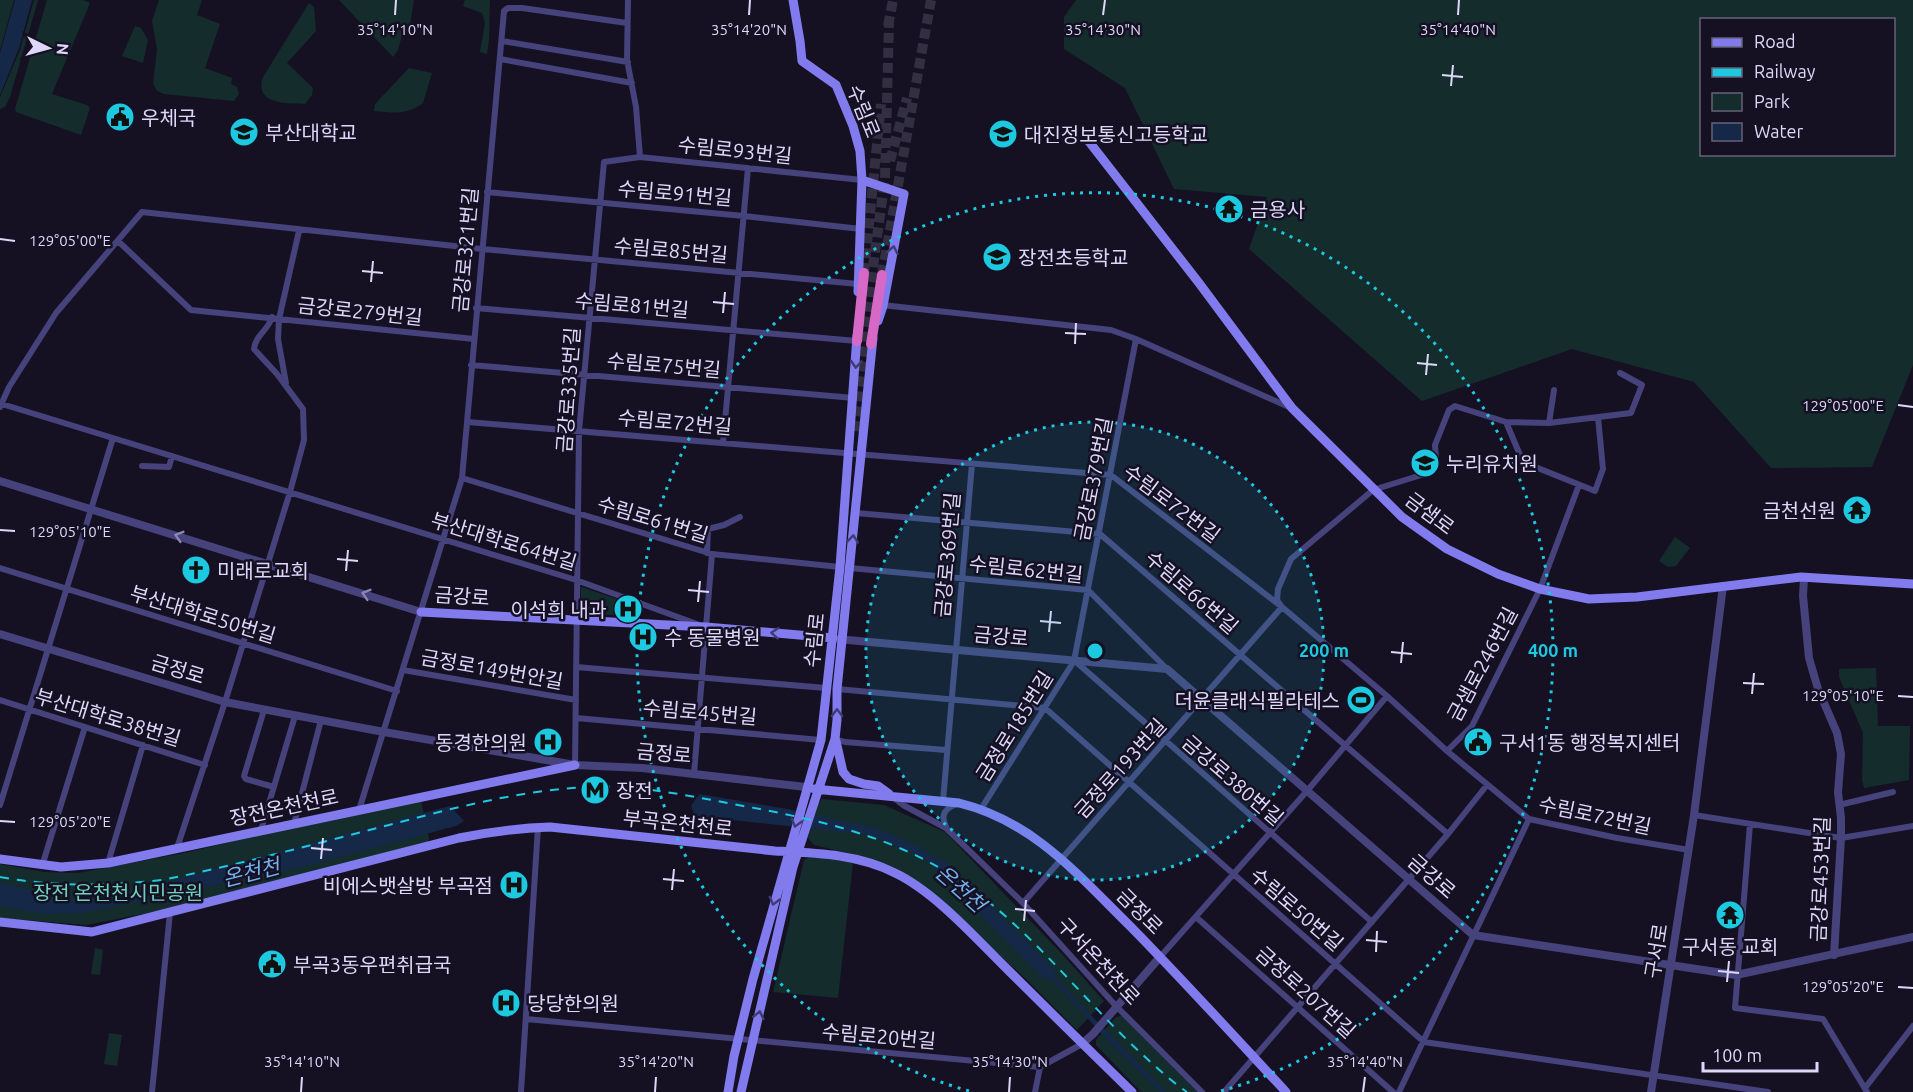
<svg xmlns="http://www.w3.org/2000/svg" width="1913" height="1092" font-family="Ubuntu,'Noto Sans KR',sans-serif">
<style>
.green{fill:#152c2c;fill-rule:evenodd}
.water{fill:#162848}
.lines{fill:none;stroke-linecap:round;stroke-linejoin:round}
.river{stroke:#162848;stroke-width:14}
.trunk-tunnel{stroke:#332f43;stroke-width:10;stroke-dasharray:10 5;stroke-linecap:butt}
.minor{stroke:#46427c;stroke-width:6}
.tertiary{stroke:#46427c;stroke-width:8}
.secondary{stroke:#817bee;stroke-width:9}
.trunk{stroke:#d668c6;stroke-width:10}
.rail{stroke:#1dc8e1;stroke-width:2;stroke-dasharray:9 8;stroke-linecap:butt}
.oneway{stroke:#403b74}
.oneway2{stroke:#8a86b5}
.ticks{fill:none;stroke:#ddd8fa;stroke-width:2}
.ring{fill:none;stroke:#1dc8e1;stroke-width:3;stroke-dasharray:3 6}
.labels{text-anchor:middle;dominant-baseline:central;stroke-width:5;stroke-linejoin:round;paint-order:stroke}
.street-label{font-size:20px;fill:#ddd8fa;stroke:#151123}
.poi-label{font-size:20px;fill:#ddd8fa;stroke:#151123;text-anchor:start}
.park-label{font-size:20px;fill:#6dd1bb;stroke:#151123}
.water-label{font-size:21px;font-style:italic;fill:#73b1ed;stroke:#151123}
.ticks-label{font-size:15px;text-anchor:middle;fill:#ddd8fa;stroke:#151123;stroke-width:5;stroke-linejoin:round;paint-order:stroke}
.centre{fill:#1dc8e1;stroke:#151123;stroke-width:3}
.ring-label{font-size:18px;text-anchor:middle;font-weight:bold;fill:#1dc8e1;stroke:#151123;stroke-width:5;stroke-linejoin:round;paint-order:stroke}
</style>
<rect width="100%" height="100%" fill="#151123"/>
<!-- green -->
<path class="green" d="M0,0H14L0,50Z
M34,0H38L10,97L5,107L0,109V97L20,50Z
M47,0H83L90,3L52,94L87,105L90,108L81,135L16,112L15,109Z
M159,0H202L197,15L220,24L205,68L232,78L231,84L237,87L239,94L234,101L164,94L157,91L153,83L157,49L152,21Z
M339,0H414L409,32H403L398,50L393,57Z
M465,0H490L489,40L487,54L480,52L485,23L482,13L463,6Z
M1076,0H1913V365L1872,467L1771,468L1694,382L1572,349L1422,401L1249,249L1267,197L1174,189L1125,88L1064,49V17ZM1702,20H1894V154H1702Z
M309,3L314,7L316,31L287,63L313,88L312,95L305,104C286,103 254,105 263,77Z
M135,26L141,28L148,40L143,63L122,56Z
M409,68L432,73L423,103C407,115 393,113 374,111L375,104Z
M1675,537L1690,548L1676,566L1668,567L1659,561Z
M581,587L617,599L616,615L581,614Z
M1876,668L1878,726H1910L1909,780L1864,788L1862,780L1863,733L1839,677V669Z
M822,799L884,805L945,832L1062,954L1104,1001L1077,1030L1025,978L924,887L896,868L856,855L814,845L808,838L818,804Z
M421,801L429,838L428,844L178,907L86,925L0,918V864L44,872L78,873L184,853L320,821Z
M813,855L853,863L838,998L773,992L804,860Z
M95,948L103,950L100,975L91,974Z
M1122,1015L1198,1092H1141L1096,1045V1040L1115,1018Z
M109,1033L122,1035L117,1066L104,1064Z"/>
<!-- water -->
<path class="water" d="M15,0H32L19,48L0,95V53Z
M699,794L787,809L876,828L918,846L963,878L1090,1014L1166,1092H1160L1112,1045L1053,981L996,913L944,869L871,835L695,816L691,806Z
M450,806L464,821L456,826L302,867L83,913L44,914L0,906V891L63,900L115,896Z"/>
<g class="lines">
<!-- river -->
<path class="river" d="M941,866L1048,973
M0,890L27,896"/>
<!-- trunk-tunnel -->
<path class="trunk-tunnel" d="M888,26L893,0
M890,161L907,98
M864,273L881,104
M882,275L931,0
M854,431L866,319L885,178L889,22"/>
<!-- minor -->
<path class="minor" d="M628,0L627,60L636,107L640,157
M502,41L628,62
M500,59L632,83
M487,192L744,216L861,229
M118,241L191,310L474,339
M882,305L1111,330L1136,339L1289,407
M476,308L857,341
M471,365L854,398
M286,383L278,339L279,319L299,231
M2,404L576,580L697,624
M0,407L9,387L56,313L142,212L482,249L858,284
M1598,417L1603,469L1595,491L1523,462L1506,422L1549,423L1631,413L1642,385L1620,373
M467,422L1111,475L1282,607L1387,696L1447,751L1529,819L1617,838L1689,850
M1549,423L1554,390
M723,443L748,168
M142,466L169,467L172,456
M462,478L712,554L840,567
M856,513L1100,534L1448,834
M707,553L708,529L724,525L740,517
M0,568L397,691
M850,568L1088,590L1167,669
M1075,661L1372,922
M576,667L826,688
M403,670L576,700
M837,689L1045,708L1424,1042L1768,1092
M0,700L205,765
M264,710L244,776L246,779L274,787
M576,718L821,740
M835,739L845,742L946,750
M1447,751L1472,726L1540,589L1579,485
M575,765L579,431L604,162L640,157L862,180
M694,774L712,554
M894,798L903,805L946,828L1023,903L1116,1006L1202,1092
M943,801L972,464
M0,805L113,438
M1839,805L1893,792
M981,809L1074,661L1136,339
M359,810L462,478L504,11L508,8H522L627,23
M1694,815L1841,838L1913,826
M294,824L321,720
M1750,824L1735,1008L1823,1019L1867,1092
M946,827C940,815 945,808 957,804
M261,830L295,716
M177,848L225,702L290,492L304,440L303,409L277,374L254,349C256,334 268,331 272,317
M108,863L143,745
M42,866L85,727
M1023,903L1282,607L1277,600L1278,589L1291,559L1373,490L1431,472L1436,459L1435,445L1449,410L1455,406L1506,422
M1196,917L1393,1092
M1160,957L1307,791L1387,696
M526,1019L1040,1067L1082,1044
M1865,1088L1913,1026
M152,1092L170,913
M521,1092L538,827
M1035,1092L1040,1067
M1224,1092L1448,834L1487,785
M1399,1092L1529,819"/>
<!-- tertiary -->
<path class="tertiary" d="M0,481L421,612
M1804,578L1803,596L1809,658L1818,689L1837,733L1841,754L1838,792L1841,818V838L1834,955
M0,634L225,702L384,732L575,765L642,768L806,787
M837,639L1167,669L1473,935L1736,975L1913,937
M1082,1044L1093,1034L1160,957
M1651,1092L1694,815L1723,586"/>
<!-- secondary -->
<path class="secondary" d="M793,0L800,41L802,61L836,85L853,126L860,151L862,180L858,292
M1087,139L1199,283L1292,408L1402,517L1447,549L1498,574L1540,589L1589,599L1637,597L1801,577L1913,584
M862,180L904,194L883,306L878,321
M421,612L706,627L833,638
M836,741L843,772L849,779L864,784L878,786L889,794
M814,789L959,803C1033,821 1078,875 1130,926C1183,980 1234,1036 1286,1092
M0,859L61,867L108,863L575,765
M0,922L92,932L459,838C489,832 519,828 550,827L775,851C816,853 858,854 895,873C933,891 973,935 1002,964C1045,1007 1089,1050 1132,1092
M728,1092L734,1056L753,979L821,740L840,567L857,336
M741,1092L793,867L835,739L837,720V689L873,338"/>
<!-- trunk -->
<path class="trunk" d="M857,341L864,273
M871,344L882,275"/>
<!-- rail -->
<path class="rail" d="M0,877C55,887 107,886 162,880C238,865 314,844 389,825C453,808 518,791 585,787C644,784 702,799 760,809C831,823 901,840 962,882C1031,929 1082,999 1143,1055C1157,1068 1171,1081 1187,1092"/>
</g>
<!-- one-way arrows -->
<defs><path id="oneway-chevron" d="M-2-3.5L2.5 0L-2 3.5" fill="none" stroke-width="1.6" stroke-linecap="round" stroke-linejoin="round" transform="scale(1.5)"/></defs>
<g class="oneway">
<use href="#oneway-chevron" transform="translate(893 250) rotate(-79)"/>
<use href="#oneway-chevron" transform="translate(856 364) rotate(94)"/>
<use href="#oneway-chevron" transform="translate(853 539) rotate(-84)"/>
<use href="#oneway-chevron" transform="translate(775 633) rotate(-175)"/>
<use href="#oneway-chevron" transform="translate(837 713) rotate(-90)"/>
<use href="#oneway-chevron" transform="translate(796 823) rotate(106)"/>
<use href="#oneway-chevron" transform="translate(774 901) rotate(105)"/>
<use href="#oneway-chevron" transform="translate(759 1015) rotate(-78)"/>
</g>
<g class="oneway2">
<use href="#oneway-chevron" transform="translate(179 536) rotate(-163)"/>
<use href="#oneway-chevron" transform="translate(366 594) rotate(-163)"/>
</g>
<!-- ticks -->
<path class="ticks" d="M395,15L396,0M749,15L750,0M1103,15L1105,0M1458,15L1459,0M1442,75L1463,77M1451,86L1453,65M0,239L15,241M362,271L383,273M371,282L373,261M713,302L734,304M723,313L725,292M1065,333L1086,334M1075,344L1076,323M1417,363L1437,365M1426,375L1428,354M1898,405L1913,407M0,530L15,531M337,559L358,561M346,571L348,550M688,590L709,592M698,602L700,581M1040,621L1061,623M1049,632L1051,611M1391,652L1412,654M1401,663L1403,642M1743,683L1764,684M1752,694L1754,673M1898,696L1913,697M0,821L15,822M311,848L332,850M321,859L323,838M663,879L684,881M672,890L674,869M1015,909L1035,911M1024,921L1026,900M1366,940L1387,942M1376,952L1377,931M1718,971L1739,973M1727,982L1729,961M1898,987L1913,988M301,1092L302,1077M655,1092L656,1077M1009,1092L1010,1077M1363,1092L1365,1077"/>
<!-- distance rings -->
<circle cx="1095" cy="651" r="229" fill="#1dc8e1" fill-opacity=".12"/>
<g class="ring">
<circle cx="1095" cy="651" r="229"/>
<path d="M969 1091A458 458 0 1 1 1221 1091"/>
</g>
<!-- icons -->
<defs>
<g id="civic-disc" transform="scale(1.5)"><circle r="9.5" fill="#1dc8e1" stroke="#151123"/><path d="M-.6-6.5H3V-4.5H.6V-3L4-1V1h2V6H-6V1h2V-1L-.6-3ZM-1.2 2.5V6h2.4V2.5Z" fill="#111"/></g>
<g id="university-disc" transform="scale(1.5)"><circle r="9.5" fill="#1dc8e1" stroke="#151123"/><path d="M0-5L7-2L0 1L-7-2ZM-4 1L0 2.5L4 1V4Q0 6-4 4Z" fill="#111"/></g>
<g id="school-disc" transform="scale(1.5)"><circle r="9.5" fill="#1dc8e1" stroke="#151123"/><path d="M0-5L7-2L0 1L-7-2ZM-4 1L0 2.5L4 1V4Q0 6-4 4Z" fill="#111"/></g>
<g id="temple-disc" transform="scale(1.5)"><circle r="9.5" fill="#1dc8e1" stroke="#151123"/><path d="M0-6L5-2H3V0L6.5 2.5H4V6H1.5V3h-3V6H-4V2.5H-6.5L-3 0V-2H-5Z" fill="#111"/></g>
<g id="church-disc" transform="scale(1.5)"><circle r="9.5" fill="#1dc8e1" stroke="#151123"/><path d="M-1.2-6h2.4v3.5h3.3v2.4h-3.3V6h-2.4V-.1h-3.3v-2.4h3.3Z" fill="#111"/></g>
<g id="hospital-disc" transform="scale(1.5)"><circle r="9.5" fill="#1dc8e1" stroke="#151123"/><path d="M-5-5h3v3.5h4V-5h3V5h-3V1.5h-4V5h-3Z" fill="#111"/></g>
<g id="stadium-disc" transform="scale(1.5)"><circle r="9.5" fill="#1dc8e1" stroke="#151123"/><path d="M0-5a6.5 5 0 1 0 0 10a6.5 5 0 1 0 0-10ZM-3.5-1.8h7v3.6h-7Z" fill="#111"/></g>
<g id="metro-disc" transform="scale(1.5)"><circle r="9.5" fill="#1dc8e1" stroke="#151123"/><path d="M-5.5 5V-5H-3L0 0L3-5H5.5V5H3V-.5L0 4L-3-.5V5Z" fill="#111"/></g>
</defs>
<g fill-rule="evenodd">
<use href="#civic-disc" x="120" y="117"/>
<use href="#university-disc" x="244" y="132"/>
<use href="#school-disc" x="1003" y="134"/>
<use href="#temple-disc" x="1229" y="209"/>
<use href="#school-disc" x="997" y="257"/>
<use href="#school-disc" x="1425" y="463"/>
<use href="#temple-disc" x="1857" y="510"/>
<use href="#church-disc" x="196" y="570"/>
<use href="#hospital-disc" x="628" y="609"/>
<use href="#hospital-disc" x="643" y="637"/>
<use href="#stadium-disc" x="1361" y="700"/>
<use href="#hospital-disc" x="548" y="742"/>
<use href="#civic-disc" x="1478" y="742"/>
<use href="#metro-disc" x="595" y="790"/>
<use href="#hospital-disc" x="514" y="885"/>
<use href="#temple-disc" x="1730" y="915"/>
<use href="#civic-disc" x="272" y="964"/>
<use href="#hospital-disc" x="506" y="1003"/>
</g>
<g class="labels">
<!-- street labels -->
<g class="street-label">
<text transform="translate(864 111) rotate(68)">수림로</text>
<text transform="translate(735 150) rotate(6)">수림로93번길</text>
<text transform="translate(675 193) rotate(5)">수림로91번길</text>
<text transform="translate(465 250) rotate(-85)">금강로321번길</text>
<text transform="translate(671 250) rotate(5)">수림로85번길</text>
<text transform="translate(632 305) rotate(5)">수림로81번길</text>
<text transform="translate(360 311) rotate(6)">금강로279번길</text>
<text transform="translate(664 365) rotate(5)">수림로75번길</text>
<text transform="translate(568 390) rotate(-86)">금강로335번길</text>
<text transform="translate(675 422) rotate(5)">수림로72번길</text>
<text transform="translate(1093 479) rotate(-79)">금강로379번길</text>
<text transform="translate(1172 503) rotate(37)">수림로72번길</text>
<text transform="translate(1430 513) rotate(37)">금샘로</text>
<text transform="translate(653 519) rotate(17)">수림로61번길</text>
<text transform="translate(504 541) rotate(17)">부산대학로64번길</text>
<text transform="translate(947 555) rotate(-85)">금강로369번길</text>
<text transform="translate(1026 569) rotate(6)">수림로62번길</text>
<text transform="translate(1192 592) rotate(41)">수림로66번길</text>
<text transform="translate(462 596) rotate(4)">금강로</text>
<text transform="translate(203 614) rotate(17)">부산대학로50번길</text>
<text transform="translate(1001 636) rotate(5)">금강로</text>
<text transform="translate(814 640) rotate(-84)">수림로</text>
<text transform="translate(1482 664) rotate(-62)">금샘로246번길</text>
<text transform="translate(178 669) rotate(17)">금정로</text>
<text transform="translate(492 669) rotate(10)">금정로149번안길</text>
<text transform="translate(700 712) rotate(5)">수림로45번길</text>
<text transform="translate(108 717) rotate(17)">부산대학로38번길</text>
<text transform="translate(1014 726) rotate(-58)">금정로185번길</text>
<text transform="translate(664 753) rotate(5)">금정로</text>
<text transform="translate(1120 768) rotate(-48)">금정로193번길</text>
<text transform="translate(1233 780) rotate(41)">금강로380번길</text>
<text transform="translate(284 807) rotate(-12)">장전온천천로</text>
<text transform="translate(1595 815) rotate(12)">수림로72번길</text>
<text transform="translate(678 823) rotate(6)">부곡온천천로</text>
<text transform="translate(1432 876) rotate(41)">금강로</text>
<text transform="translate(1820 879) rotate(-88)">금강로453번길</text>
<text transform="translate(1297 909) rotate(41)">수림로50번길</text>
<text transform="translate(1140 911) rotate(45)">금정로</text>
<text transform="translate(1656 951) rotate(-81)">구서로</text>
<text transform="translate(1099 961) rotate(47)">구서온천천로</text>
<text transform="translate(1306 992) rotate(42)">금정로207번길</text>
<text transform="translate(879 1036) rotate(5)">수림로20번길</text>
</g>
<!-- poi labels -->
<g class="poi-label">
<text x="141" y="117">우체국</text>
<text x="265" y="132">부산대학교</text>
<text x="1024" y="134">대진정보통신고등학교</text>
<text x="1250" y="209">금용사</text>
<text x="1018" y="257">장전초등학교</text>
<text x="1446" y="463">누리유치원</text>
<text x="1836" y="510" text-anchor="end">금천선원</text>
<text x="217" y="570">미래로교회</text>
<text x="607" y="609" text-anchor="end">이석희 내과</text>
<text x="664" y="637">수 동물병원</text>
<text x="1340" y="700" text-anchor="end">더윤클래식필라테스</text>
<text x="527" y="742" text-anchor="end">동경한의원</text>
<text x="1499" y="742">구서1동 행정복지센터</text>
<text x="616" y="790">장전</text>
<text x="493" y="885" text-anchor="end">비에스뱃살방 부곡점</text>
<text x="1730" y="946" text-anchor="middle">구서동 교회</text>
<text x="293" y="964">부곡3동우편취급국</text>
<text x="527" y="1003">당당한의원</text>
</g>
<!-- park labels -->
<g class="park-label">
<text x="118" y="892">장전 온천천시민공원</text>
</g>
<!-- water labels -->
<g class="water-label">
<text transform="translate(251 872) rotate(-14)">온천천</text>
<text transform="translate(961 888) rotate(42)">온천천</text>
</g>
</g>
<g class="ticks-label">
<text x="395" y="35">35°14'10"N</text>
<text x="749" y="35">35°14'20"N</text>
<text x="1103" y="35">35°14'30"N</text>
<text x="1458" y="35">35°14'40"N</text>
<text x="70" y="246">129°05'00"E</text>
<text x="1843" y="411">129°05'00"E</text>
<text x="70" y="537">129°05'10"E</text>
<text x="1843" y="701">129°05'10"E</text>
<text x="70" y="827">129°05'20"E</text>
<text x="1843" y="992">129°05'20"E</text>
<text x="302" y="1067">35°14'10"N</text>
<text x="656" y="1067">35°14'20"N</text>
<text x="1010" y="1067">35°14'30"N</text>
<text x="1365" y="1067">35°14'40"N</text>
</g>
<circle cx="1095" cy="651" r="9" class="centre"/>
<g class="ring-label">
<text x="1324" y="657">200 m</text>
<text x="1553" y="657">400 m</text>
</g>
<!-- legend -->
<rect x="1700" y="18" width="195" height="138" fill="#151123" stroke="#656179" stroke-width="1.5"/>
<rect x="1712" y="38" width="30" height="9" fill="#817bee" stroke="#656179" stroke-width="1.5"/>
<text x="1754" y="48" font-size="18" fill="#ddd8fa">Road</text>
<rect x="1712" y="68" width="30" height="9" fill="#1dc8e1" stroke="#656179" stroke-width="1.5"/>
<text x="1754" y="78" font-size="18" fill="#ddd8fa">Railway</text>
<rect x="1712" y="93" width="30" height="18" fill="#152c2c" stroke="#656179" stroke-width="1.5"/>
<text x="1754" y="108" font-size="18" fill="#ddd8fa">Park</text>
<rect x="1712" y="123" width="30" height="18" fill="#162848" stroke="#656179" stroke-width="1.5"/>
<text x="1754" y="138" font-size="18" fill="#ddd8fa">Water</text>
<!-- north arrow -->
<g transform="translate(48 48) rotate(95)" stroke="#151123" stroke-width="4.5" paint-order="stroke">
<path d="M0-4.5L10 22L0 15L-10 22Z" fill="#ddd8fa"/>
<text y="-9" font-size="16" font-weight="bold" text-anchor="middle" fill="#ddd8fa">N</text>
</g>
<!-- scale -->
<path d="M1703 1062v9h114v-9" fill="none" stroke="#ddd8fa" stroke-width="3"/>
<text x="1712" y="1062" font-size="18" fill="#ddd8fa" stroke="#151123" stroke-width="4.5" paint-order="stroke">100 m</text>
</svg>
